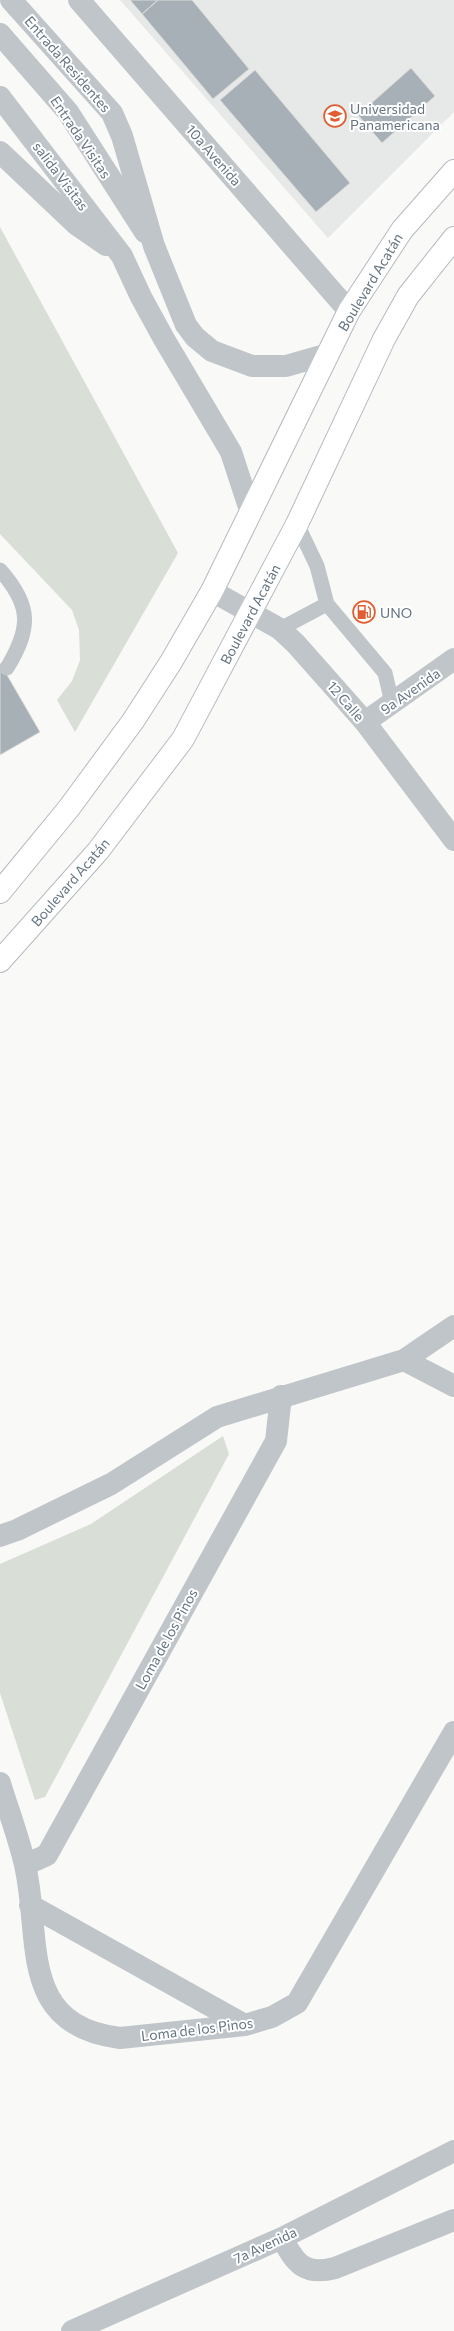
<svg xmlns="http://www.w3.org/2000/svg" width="454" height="2331" font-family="Commissioner,sans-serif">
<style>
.built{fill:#e7e8e8}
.green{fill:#d9ded7}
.building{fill:#a7b0b6;stroke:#dbdbd9}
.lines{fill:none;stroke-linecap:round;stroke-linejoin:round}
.secondary-casing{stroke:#b5babf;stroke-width:24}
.service{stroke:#c0c5c9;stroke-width:15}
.minor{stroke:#c0c5c9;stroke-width:22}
.tertiary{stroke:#c0c5c9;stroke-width:22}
.secondary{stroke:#fff;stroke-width:22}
.labels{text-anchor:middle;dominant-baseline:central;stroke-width:4;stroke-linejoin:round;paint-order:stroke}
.street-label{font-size:14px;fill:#657481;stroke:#fff}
.poi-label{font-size:14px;fill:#657481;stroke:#fff;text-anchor:start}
</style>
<rect width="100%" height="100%" fill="#f9f9f7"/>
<!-- built -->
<path class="built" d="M120,0H454V112L328,238Z"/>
<!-- green -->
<path class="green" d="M0,227L178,553L75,732L57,700L72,681L80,660L79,630L72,610L0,534Z
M223,1436L229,1454L45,1797L35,1800L0,1693V1564L91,1524Z"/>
<!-- building -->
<path class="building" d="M130,0H158L142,14Z
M158,0H192L249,69L213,99L142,14Z
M411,68L435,96L382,143L358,115Z
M255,70L350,183L316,212L220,100Z
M0,663L40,732L0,755Z"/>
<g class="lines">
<!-- secondary casing -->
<g class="secondary-casing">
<path id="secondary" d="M0,892L69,808L133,721L171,662L212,591L349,311L402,230L454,171
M0,961L98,851L183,739L297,524L384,339L408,296L454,238"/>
</g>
<!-- service -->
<path class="service" d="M297,524L317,566L327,604L385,673L392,703
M0,570C32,606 31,628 7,668
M280,629L327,604"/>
<!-- minor -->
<path class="minor" d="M11,0L112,113L122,136L154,246L186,325L195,337L212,351L252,366H286L328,354
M79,0L349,311
M0,34L68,112L145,232
M0,97L122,256L141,297L164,339L231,452L250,510
M0,152L77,225L106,245
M365,722L454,659
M404,1360L454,1386
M0,1536L17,1530L111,1484L217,1417L404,1360L454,1326
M0,1783C8,1810 19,1838 25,1865C42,1939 17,2025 120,2038L245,2025L272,2017L297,2003L454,1732
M25,1865L47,1855L276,1441L281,1396
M30,1905L245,2025"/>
<!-- tertiary -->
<path class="tertiary" d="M212,591L280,629L296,644L365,722L454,840
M282,2238C295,2263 304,2276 335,2268L454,2220
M72,2331L282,2238L454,2151"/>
<!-- secondary -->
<use href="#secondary" class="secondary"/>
</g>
<!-- icons -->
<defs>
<g id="university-ring" transform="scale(1.15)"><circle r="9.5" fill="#fff" stroke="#df5e32" stroke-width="1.5"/><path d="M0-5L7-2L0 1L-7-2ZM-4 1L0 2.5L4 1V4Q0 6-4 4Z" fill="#df5e32"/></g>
<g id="fuel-ring" transform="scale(1.15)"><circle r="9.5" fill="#fff" stroke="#df5e32" stroke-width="1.5"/><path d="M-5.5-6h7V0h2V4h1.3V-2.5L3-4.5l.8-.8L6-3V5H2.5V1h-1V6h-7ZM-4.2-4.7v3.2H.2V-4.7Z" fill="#df5e32"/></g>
</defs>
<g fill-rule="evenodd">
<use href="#university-ring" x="335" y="116"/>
<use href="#fuel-ring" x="364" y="612"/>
</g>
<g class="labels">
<!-- street labels -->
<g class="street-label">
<text transform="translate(68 64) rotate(49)">Entrada Residentes</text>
<text transform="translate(81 137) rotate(56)">Entrada Visitas</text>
<text transform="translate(214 155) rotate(49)">10a Avenida</text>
<text transform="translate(61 176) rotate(53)">salida Visitas</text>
<text transform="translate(370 282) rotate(-59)">Boulevard Acatán</text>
<text transform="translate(250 614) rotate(-62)">Boulevard Acatán</text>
<text transform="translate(410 691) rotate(-35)">9a Avenida</text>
<text transform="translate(346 701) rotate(49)">12 Calle</text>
<text transform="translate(70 882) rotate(-49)">Boulevard Acatán</text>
<text transform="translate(166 1639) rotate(-61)">Loma de los Pinos</text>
<text transform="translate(197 2029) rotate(-7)">Loma de los Pinos</text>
<text transform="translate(265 2245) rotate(-25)">7a Avenida</text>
</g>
<!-- poi labels -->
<g class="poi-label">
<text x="350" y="108">Universidad<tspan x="350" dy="16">Panamericana</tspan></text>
<text x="380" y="612">UNO</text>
</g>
</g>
</svg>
